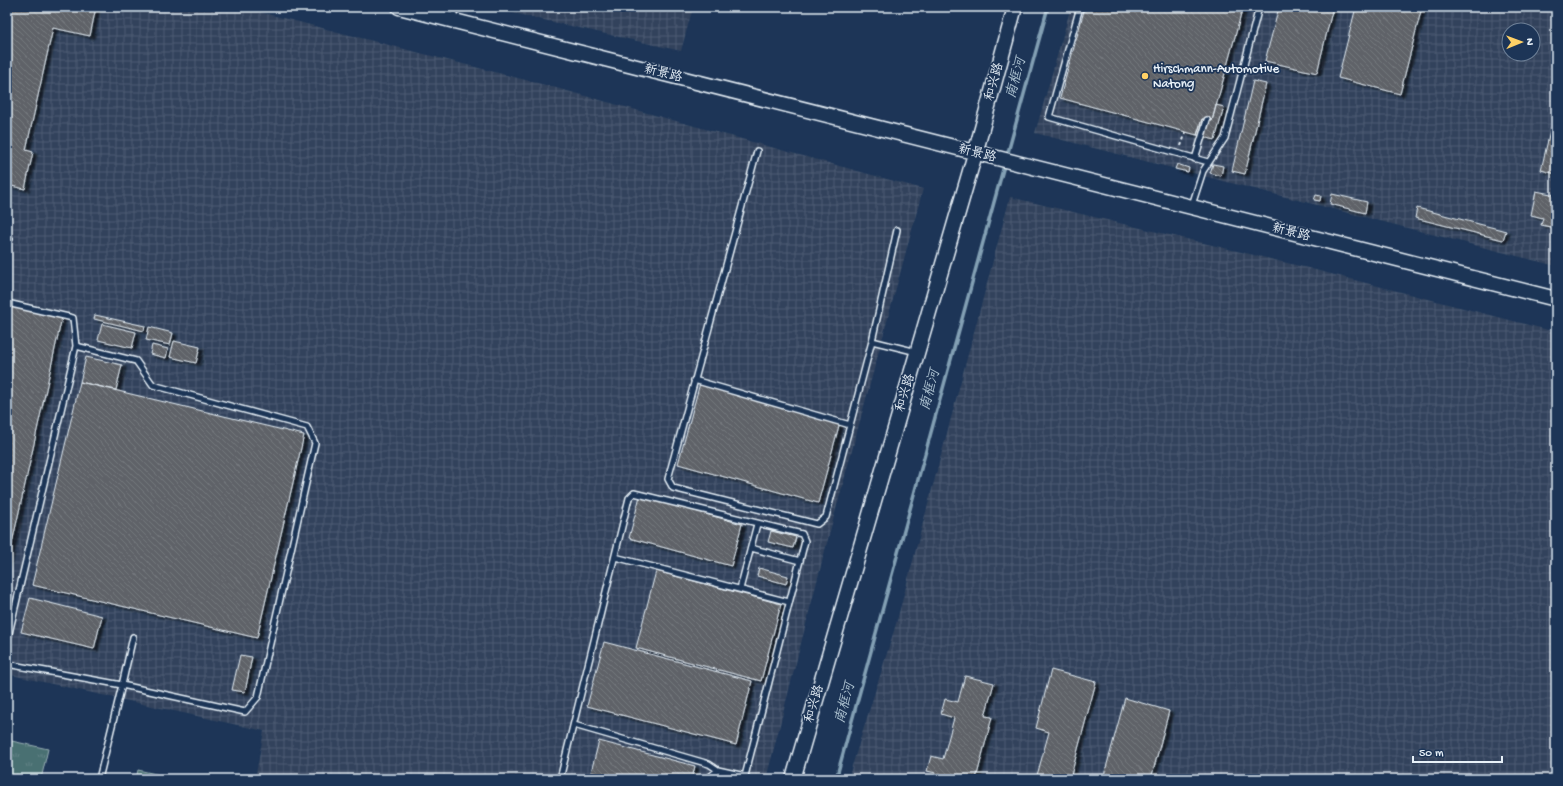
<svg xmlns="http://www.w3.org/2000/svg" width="1563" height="786" font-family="'Gochi Hand','LXGW WenKai TC',sans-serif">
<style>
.industrial{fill:url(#industrial-grid);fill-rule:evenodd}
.grass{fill:url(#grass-tufts);stroke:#99b0b5}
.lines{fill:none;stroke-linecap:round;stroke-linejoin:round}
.stream{stroke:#83a0b4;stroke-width:3.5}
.building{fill:url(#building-back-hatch);stroke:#e8f1f8;filter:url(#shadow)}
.lane-casing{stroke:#e8f1f8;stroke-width:8}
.secondary-casing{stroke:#e8f1f8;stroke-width:17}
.path{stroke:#e8f1f8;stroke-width:2;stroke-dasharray:3 3;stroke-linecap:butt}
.lane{stroke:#1d3557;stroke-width:5}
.secondary{stroke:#1d3557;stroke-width:14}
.poi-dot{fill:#ffd166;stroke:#1d3557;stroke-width:1.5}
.labels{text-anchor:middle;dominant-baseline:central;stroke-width:3.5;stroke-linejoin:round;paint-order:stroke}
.poi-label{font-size:13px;fill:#e8f1f8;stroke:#1d3557;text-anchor:start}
.street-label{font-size:13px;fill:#e8f1f8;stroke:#1d3557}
.water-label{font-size:14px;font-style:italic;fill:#adc2d0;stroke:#1d3557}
</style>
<defs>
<pattern id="industrial-grid" width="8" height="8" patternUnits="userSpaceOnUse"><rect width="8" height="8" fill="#30425c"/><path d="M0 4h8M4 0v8" fill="none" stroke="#4e5e74"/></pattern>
<pattern id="grass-tufts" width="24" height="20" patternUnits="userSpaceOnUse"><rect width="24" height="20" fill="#4a6f72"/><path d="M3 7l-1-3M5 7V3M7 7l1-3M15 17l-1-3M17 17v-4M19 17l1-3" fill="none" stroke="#648487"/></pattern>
<pattern id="building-back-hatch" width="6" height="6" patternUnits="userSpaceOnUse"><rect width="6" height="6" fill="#5e6268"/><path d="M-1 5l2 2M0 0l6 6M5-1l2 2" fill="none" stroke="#75797e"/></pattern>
<filter id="shadow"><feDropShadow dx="4" dy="2.5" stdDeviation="1" flood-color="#0009"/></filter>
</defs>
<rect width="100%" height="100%" fill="#1d3557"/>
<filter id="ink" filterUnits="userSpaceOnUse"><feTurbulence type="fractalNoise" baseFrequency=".025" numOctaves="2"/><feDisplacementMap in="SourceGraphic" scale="8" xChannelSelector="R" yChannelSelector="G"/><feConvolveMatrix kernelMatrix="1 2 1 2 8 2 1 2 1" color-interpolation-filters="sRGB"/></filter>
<g filter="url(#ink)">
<!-- industrial -->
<path class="industrial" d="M7,7H240L549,86L923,189L829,535L766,779H255L264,731L7,674Z
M487,7H693L681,51Z
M1071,7H1556V266L1035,133ZM1509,30H1533V54H1509Z
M1010,197L1308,268L1556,332V779H848L896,624Z"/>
<!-- grass -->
<path class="grass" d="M7,740L48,749L41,779H7Z
M138,770L178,779H136Z"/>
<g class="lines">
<!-- stream -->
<path class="stream" d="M1007,156L1048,7
M836,779L1005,162"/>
</g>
<!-- building -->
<path class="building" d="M7,7H96L90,36L53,28L26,150L33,152L25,189L7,185Z
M1085,7H1243L1212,121L1202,119L1197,135L1060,98Z
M1279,7H1333L1317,73L1265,61Z
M1356,7H1422L1400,94L1338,78Z
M1253,81L1266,84L1245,174L1232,171Z
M1216,105L1224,107L1215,140L1197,135L1202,119L1212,121Z
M1556,106V174L1541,170Z
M1177,164L1189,168L1188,172L1175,169Z
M1213,164L1223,166L1221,176L1210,173Z
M1536,191L1556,195V228L1541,225L1543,218L1531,215Z
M1332,194L1367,202L1365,213L1330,204Z
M1316,195L1321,196L1320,201L1314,200Z
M1417,208L1506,231L1503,240L1415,218Z
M7,304L62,317L7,566Z
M95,315L145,326L144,331L94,319Z
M102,324L136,332L132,348L98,340Z
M149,327L173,333L170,345L146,340Z
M174,341L200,347L196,363L170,357Z
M152,345L168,349L166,358L150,354Z
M86,357L122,365L116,390L80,382Z
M80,382L304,435L257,638L32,585Z
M700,383L840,422L818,503L678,464Z
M640,496L742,524L731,566L629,538Z
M771,531L796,537L793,548L768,542Z
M759,568L788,576L786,584L757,576Z
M656,571L781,604L761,681L636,648Z
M30,598L102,616L94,649L21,632Z
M604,642L752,681L736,745L587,706Z
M240,655L252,657L245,692L232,690Z
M1051,670L1096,682L1070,779H1036L1049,732L1036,728Z
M965,676L994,683L985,716L992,717L976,779H938L940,774L927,771L931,756L943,759L954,718L941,714L945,699L958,702Z
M1125,698L1169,711L1151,779H1103Z
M599,741L695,766L692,779H618L591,772Z"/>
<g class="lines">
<!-- lane casing -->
<g class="lane-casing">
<path id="lane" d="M1080,7L1049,117L1208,162
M453,20L455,7
M757,151L668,479L673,488L817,524L826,517L872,341L897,230
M1195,159L1207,120
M1192,205L1203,171L1225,138L1259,7
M7,238L10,239
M7,303L73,318L76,346
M872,341L917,352
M694,380L850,425
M751,548L800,561
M615,557L789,602
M740,589L757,524
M7,642L76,346L136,361L153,385L307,427L315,443L258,697L245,712L122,685L99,779
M7,664L122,685L133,637
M574,725L709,764L718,770
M560,779L629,498L634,493L802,534L805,541L745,776
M710,779L711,776L718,770L745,776L748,779"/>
</g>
<!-- secondary casing -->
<g class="secondary-casing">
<path id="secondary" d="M399,7L1556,299
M793,779L975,154L1015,7"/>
</g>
<!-- path -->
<path class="path" d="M1181,146L1186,132"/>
<!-- lane -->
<use href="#lane" class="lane"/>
<!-- secondary -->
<use href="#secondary" class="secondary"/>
</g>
</g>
<!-- markers -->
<circle class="poi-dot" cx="1145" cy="76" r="4"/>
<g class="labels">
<!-- poi labels -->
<g class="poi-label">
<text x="1153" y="69">Hirschmann-Automotive<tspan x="1153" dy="15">Natong</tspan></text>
</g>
<!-- street labels -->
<g class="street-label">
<text transform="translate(663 74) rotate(14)">新景路</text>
<text transform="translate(995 82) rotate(-75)">和兴路</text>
<text transform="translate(977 154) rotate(14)">新景路</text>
<text transform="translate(1291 233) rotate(14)">新景路</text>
<text transform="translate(906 393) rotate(-74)">和兴路</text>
<text transform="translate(815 704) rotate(-74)">和兴路</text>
</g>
<!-- water labels -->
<g class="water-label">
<text transform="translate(1017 78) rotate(-75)">南框河</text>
<text transform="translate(931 390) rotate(-75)">南框河</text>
<text transform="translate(846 703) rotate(-75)">南框河</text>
</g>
</g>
<!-- margin -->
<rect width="1563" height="786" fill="none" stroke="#1d3557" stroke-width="24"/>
<rect x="12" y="12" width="1539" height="762" fill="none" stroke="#e8f1f8" stroke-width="1.5" filter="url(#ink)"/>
<!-- north arrow -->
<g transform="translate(1521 42) rotate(89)"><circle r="19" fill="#1d3557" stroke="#6e8097"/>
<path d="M0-3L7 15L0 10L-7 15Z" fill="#ffd166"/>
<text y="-6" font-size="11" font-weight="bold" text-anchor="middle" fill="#e8f1f8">N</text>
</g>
<!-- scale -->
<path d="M1413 756v6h89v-6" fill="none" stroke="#e8f1f8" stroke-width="2"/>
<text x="1419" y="756" font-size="12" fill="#e8f1f8" stroke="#1d3557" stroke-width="3" paint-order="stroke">50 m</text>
</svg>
